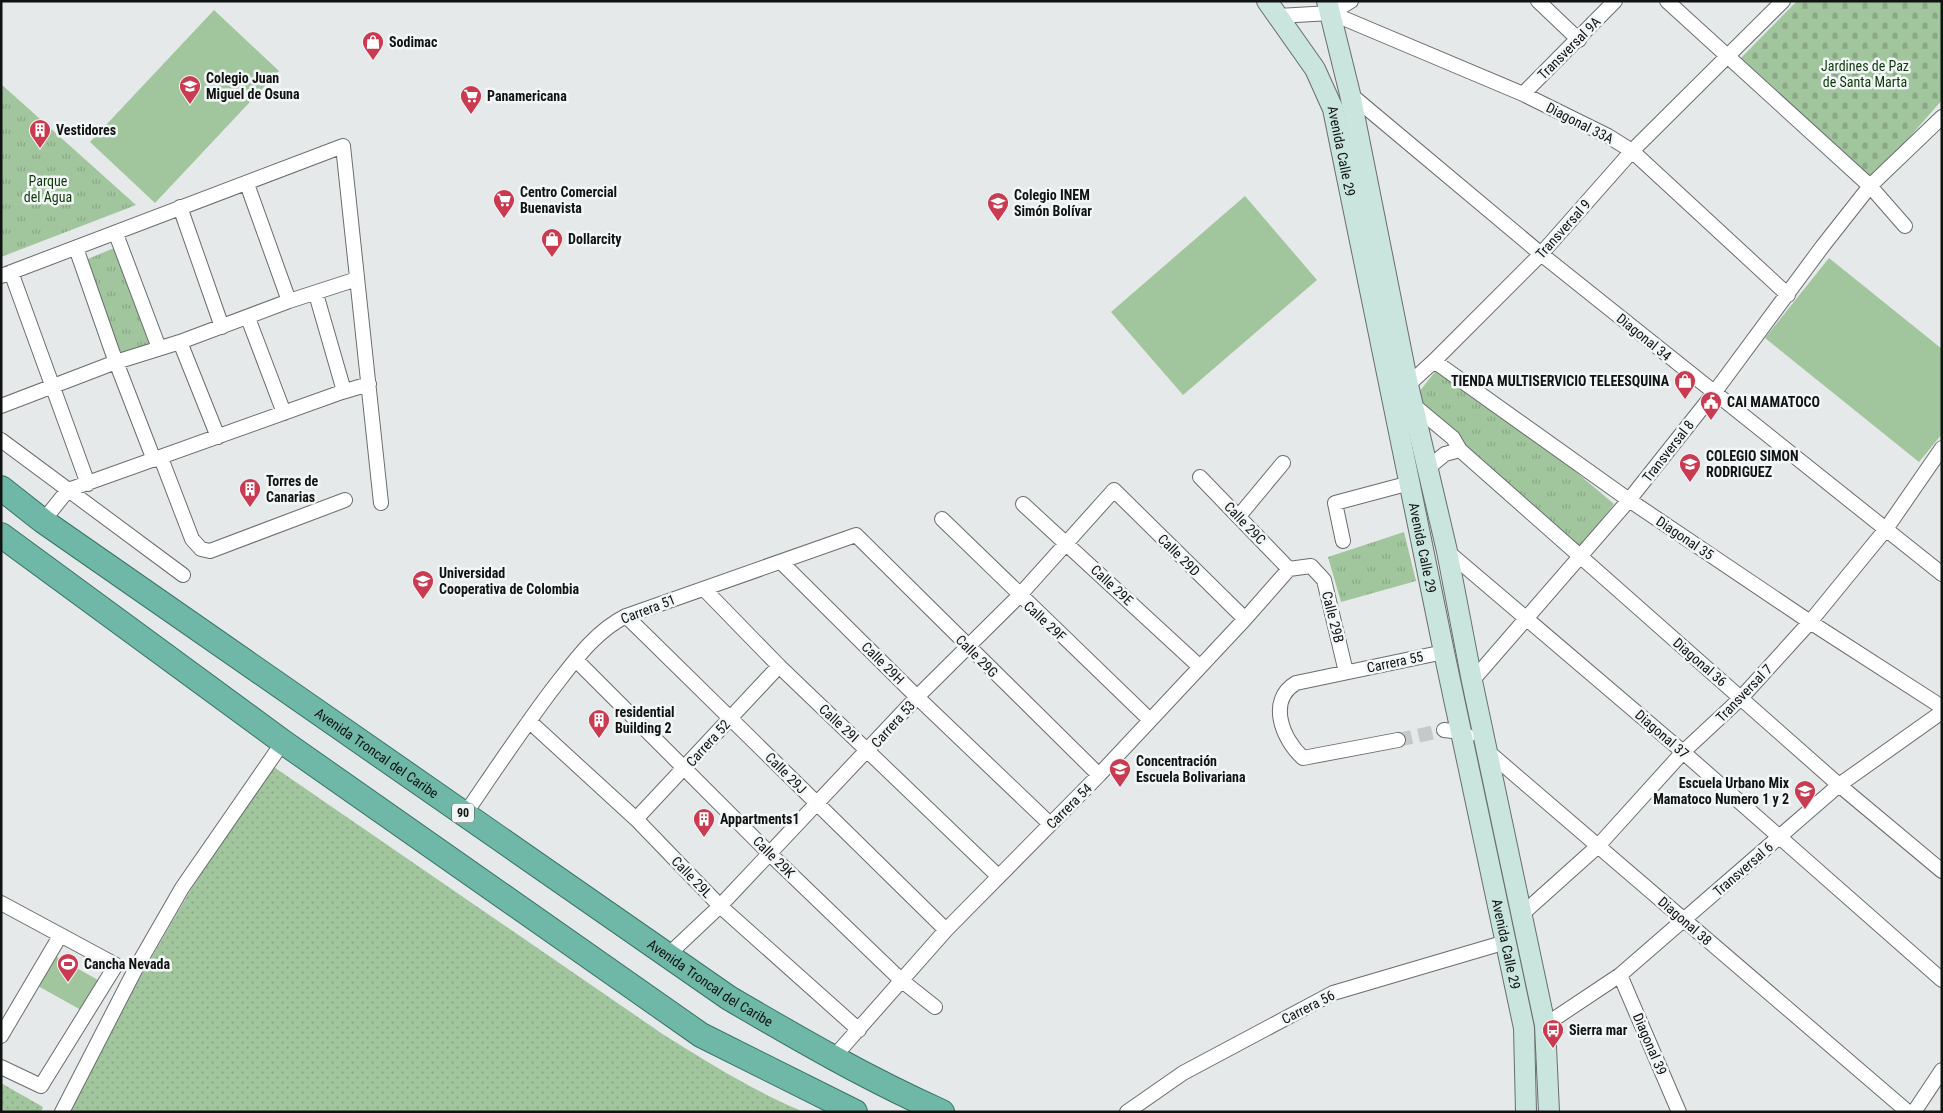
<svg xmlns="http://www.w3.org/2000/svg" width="1943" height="1113" font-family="'Roboto Condensed',sans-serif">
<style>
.grass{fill:url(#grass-dots)}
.cemetery{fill:url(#cemetery-stones)}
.park{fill:url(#park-tufts)}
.pitch{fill:#a1c59c}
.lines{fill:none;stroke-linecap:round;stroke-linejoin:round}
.minor-tunnel{stroke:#c5c9ca;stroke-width:14;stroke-dasharray:14 7;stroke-linecap:butt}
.minor-casing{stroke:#696d6e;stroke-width:16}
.secondary-casing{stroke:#696d6e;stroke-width:22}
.trunk-casing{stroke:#377365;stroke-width:26}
.minor{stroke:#fff;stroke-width:14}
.secondary{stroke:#c9e5de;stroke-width:20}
.trunk{stroke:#6fb8a7;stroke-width:24}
.labels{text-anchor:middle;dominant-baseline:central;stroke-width:5;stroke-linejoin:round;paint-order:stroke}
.shield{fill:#f2f6f7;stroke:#545657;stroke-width:1}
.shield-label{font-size:12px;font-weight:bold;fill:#111212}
.poi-label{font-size:14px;font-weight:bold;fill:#111212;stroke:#f2f6f7;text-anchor:start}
.street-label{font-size:14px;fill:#111212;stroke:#f2f6f7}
.park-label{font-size:14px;fill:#0e390a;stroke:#f2f6f7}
</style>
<defs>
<pattern id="grass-dots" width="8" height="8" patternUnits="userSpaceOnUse" patternTransform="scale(1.25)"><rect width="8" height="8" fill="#a1c59c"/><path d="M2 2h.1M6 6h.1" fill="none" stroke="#8aa885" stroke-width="1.8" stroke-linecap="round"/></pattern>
<pattern id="cemetery-stones" width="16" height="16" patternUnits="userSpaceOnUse" patternTransform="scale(1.25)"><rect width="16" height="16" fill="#a1c59c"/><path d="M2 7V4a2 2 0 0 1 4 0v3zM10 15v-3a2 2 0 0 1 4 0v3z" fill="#8aa885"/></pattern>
<pattern id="park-tufts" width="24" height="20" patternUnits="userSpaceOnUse" patternTransform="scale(1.25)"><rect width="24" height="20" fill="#a1c59c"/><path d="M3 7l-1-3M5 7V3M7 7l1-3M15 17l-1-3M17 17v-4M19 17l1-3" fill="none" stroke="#8aa885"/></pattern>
</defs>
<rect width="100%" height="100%" fill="#e5e9ea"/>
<!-- grass -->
<path class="grass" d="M271,765L664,1035C709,1063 755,1092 804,1112H66L115,1021L205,865Z
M1,1083L43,1107L41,1112H1Z"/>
<!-- cemetery -->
<path class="cemetery" d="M1797,1H1942V100L1872,180L1739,60Z"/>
<!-- park -->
<path class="park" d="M1,84L136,205L1,257Z
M114,248L153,342L122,355L83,261Z
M1438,368L1531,434L1614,504L1577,552L1415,397Z
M1404,532L1416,581L1341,602L1328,557Z"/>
<!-- pitch -->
<path class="pitch" d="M214,10L279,71L155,203L90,142Z
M1245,196L1317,280L1183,395L1111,312Z
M1829,258L1942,349V434L1919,462L1765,338Z
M55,956L98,980L81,1010L38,986Z"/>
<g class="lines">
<!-- minor-tunnel -->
<path class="minor-tunnel" d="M1398,740L1444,730"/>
<!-- minor casing -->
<g class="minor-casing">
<path id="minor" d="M1538,1L1579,40
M1667,1L1870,186L1905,226
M1331,13L1523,94L1608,136L1632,151L1788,295
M1278,16L1331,13L1351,1
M1350,94L1541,254L1942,574
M1523,94L1615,1
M247,184L289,301
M180,207L222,327
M116,234L159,348
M76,248L113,354L154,460
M11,272L88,484
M1,276L343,146L381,503
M316,294L344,391
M248,318L284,413
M180,342L218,437
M1434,361L1629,500L1810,622L1942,707
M1401,386L1408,385L1434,361L1541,254L1632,151L1783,1
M1411,403L1453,438L1460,450L1839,785L1942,871
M1,406L116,362L180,342L289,301L357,279
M1,440L183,575
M161,458L192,539L201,549L210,551L345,500
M1429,467L1445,454L1460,450
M1200,477L1289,569
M1023,504L1200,667
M1239,516L1283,463
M942,519L1150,720
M43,521L68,490L342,392L369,384
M1343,541L1335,503L1410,483
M1447,551L1683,752L1942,980
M781,562L917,697L1050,824
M704,589L779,666L998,876
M626,616L946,930
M576,660L770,854L901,980L935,1007
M1472,681L1629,500L1714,393L1822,247L1870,186L1942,117
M529,721L636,819L720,906L859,1030
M1444,730L1462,732L1468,736
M1398,740L1303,758C1282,739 1267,700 1296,683L1444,652
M1485,749L1908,1112
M465,814C493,773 521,731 551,691C573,663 594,632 626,616L856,535L1099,775
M636,819L779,666
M1,903L116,965L41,1086L1,1067
M1521,915L1598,846L1683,752L1741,698L1810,622L1886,529L1942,448
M668,955L720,906L917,697L1019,596L1114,490L1245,619
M1620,975L1679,1112
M1545,1025L1620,975L1839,785L1942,712
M1,1036L60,936
M833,1058L946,930L1099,775L1245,619L1289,569L1311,566L1324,580L1346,672
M62,1112L136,968L182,888L283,742
M1127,1112L1183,1073L1333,993L1506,942
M1914,1112L1942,1070"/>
</g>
<!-- secondary casing -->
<g class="secondary-casing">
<g id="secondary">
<path id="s1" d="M1267,1L1315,69L1333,109L1444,652L1524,1028L1526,1112"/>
<path d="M1327,1L1350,94L1408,385L1447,551L1472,681L1545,1025L1549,1112"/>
</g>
</g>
<!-- trunk casing -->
<g class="trunk-casing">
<g id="trunk">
<path id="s2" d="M1,488L43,521L729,998C799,1039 868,1079 942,1112"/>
<path d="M1,535L283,742L701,1035L855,1112"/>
</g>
</g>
<!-- minor -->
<use href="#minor" class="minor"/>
<!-- secondary -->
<use href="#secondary" class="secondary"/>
<!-- trunk -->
<use href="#trunk" class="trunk"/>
</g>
<!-- icons -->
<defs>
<g id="shop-pin" transform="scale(1.125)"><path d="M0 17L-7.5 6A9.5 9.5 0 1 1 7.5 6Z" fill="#ca3a50" stroke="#f2f6f7"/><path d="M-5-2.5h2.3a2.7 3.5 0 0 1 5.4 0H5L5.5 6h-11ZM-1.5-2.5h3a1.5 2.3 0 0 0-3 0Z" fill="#fff"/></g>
<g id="school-pin" transform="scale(1.125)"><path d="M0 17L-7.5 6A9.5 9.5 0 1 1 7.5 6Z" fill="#ca3a50" stroke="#f2f6f7"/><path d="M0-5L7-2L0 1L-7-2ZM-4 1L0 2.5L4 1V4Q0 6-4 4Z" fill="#fff"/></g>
<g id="supermarket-pin" transform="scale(1.125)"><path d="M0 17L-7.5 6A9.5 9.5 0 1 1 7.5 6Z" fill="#ca3a50" stroke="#f2f6f7"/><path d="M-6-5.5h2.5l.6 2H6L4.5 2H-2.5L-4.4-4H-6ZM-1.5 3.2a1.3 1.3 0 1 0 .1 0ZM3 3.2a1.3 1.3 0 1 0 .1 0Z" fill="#fff"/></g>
<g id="building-pin" transform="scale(1.125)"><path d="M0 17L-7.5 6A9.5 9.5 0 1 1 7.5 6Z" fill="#ca3a50" stroke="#f2f6f7"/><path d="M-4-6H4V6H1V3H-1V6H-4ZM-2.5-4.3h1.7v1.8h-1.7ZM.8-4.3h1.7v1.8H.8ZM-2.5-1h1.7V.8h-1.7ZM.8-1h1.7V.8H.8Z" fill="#fff"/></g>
<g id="civic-pin" transform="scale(1.125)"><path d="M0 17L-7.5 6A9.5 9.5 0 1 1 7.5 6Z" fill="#ca3a50" stroke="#f2f6f7"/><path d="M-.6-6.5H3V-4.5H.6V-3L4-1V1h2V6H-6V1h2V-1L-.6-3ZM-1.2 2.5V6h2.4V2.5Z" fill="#fff"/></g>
<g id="university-pin" transform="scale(1.125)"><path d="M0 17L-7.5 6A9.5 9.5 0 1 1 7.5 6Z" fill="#ca3a50" stroke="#f2f6f7"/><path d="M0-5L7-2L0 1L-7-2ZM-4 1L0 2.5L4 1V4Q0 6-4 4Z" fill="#fff"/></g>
<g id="stadium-pin" transform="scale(1.125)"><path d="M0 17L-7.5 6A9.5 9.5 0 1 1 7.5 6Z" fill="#ca3a50" stroke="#f2f6f7"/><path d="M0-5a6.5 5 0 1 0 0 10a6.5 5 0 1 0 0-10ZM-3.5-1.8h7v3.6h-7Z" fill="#fff"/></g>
<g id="bus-pin" transform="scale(1.125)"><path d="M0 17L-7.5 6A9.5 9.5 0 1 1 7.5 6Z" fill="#ca3a50" stroke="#f2f6f7"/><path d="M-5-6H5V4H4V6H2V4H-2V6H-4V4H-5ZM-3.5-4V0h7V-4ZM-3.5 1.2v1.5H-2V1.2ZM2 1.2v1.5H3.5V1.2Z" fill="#fff"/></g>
</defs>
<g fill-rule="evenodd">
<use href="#shop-pin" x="373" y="42"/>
<use href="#school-pin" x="190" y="86"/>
<use href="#supermarket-pin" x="471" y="96"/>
<use href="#building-pin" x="40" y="130"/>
<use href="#supermarket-pin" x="504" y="200"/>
<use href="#school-pin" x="998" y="203"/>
<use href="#shop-pin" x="552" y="239"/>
<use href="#shop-pin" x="1685" y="381"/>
<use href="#civic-pin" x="1711" y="402"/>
<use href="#school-pin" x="1690" y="464"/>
<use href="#building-pin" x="250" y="489"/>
<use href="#university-pin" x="423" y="581"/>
<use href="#building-pin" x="599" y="720"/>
<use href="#school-pin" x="1120" y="769"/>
<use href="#school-pin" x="1805" y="791"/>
<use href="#building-pin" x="704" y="819"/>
<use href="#stadium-pin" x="68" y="964"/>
<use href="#bus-pin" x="1553" y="1030"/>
</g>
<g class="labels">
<!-- shield labels -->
<rect class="shield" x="452" y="803.5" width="22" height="19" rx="4"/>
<g class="shield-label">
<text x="463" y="813">90</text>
</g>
<!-- poi labels -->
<g class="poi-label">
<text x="389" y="42">Sodimac</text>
<text x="206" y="78">Colegio Juan<tspan x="206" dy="16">Miguel de Osuna</tspan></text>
<text x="487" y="96">Panamericana</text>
<text x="56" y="130">Vestidores</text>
<text x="520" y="192">Centro Comercial<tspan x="520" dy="16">Buenavista</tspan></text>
<text x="1014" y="195">Colegio INEM<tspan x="1014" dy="16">Simón Bolívar</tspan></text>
<text x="568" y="239">Dollarcity</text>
<text x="1669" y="381" text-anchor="end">TIENDA MULTISERVICIO TELEESQUINA</text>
<text x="1727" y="402">CAI MAMATOCO</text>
<text x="1706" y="456">COLEGIO SIMON<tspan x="1706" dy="16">RODRIGUEZ</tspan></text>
<text x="266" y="481">Torres de<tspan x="266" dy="16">Canarias</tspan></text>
<text x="439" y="573">Universidad<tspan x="439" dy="16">Cooperativa de Colombia</tspan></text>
<text x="615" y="712">residential<tspan x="615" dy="16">Building 2</tspan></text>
<text x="1136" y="761">Concentración<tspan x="1136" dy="16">Escuela Bolivariana</tspan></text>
<text x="1789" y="783" text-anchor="end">Escuela Urbano Mix<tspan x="1789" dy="16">Mamatoco Numero 1 y 2</tspan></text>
<text x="720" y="819">Appartments1</text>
<text x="84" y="964">Cancha Nevada</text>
<text x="1569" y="1030">Sierra mar</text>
</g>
<!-- street labels -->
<g class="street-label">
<text transform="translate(1569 48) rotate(-45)">Transversal 9A</text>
<text transform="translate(1580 123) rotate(27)">Diagonal 33A</text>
<text stroke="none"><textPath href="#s1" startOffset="170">Avenida Calle 29</textPath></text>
<text transform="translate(1563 229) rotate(-48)">Transversal 9</text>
<text transform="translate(1644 337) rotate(39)">Diagonal 34</text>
<text transform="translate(1668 451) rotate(-52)">Transversal 8</text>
<text transform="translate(1245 523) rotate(46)">Calle 29C</text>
<text transform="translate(1685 538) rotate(34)">Diagonal 35</text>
<text stroke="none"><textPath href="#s1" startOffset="575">Avenida Calle 29</textPath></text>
<text transform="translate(1179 555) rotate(45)">Calle 29D</text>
<text transform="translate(1112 585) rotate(43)">Calle 29E</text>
<text transform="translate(648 609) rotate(-21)">Carrera 51</text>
<text transform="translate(1333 617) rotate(76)">Calle 29B</text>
<text transform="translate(1045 621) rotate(43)">Calle 29F</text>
<text transform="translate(977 656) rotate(45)">Calle 29G</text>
<text transform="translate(1395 662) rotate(-12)">Carrera 55</text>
<text transform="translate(1700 662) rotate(41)">Diagonal 36</text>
<text transform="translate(883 663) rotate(45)">Calle 29H</text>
<text transform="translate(1744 693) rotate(-46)">Transversal 7</text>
<text transform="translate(839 723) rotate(43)">Calle 29I</text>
<text transform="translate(893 724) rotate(-48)">Carrera 53</text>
<text transform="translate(1662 734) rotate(41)">Diagonal 37</text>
<text transform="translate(708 743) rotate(-48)">Carrera 52</text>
<text stroke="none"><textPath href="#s2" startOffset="460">Avenida Troncal del Caribe</textPath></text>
<text transform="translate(786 773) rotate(45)">Calle 29J</text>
<text transform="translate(1069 806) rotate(-45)">Carrera 54</text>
<text transform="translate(774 857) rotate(45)">Calle 29K</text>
<text transform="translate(1743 869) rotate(-41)">Transversal 6</text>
<text transform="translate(692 877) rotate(46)">Calle 29L</text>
<text transform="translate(1685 921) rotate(41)">Diagonal 38</text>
<text stroke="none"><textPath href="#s1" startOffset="980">Avenida Calle 29</textPath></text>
<text stroke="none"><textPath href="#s2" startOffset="865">Avenida Troncal del Caribe</textPath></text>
<text transform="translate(1308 1007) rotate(-27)">Carrera 56</text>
<text transform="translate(1650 1044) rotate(67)">Diagonal 39</text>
</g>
<!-- park labels -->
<g class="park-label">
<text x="1865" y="66">Jardines de Paz<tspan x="1865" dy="16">de Santa Marta</tspan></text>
<text x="48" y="181">Parque<tspan x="48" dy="16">del Agua</tspan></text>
</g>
</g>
<!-- border -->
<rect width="1943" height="1113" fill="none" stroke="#111212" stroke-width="5"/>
</svg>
